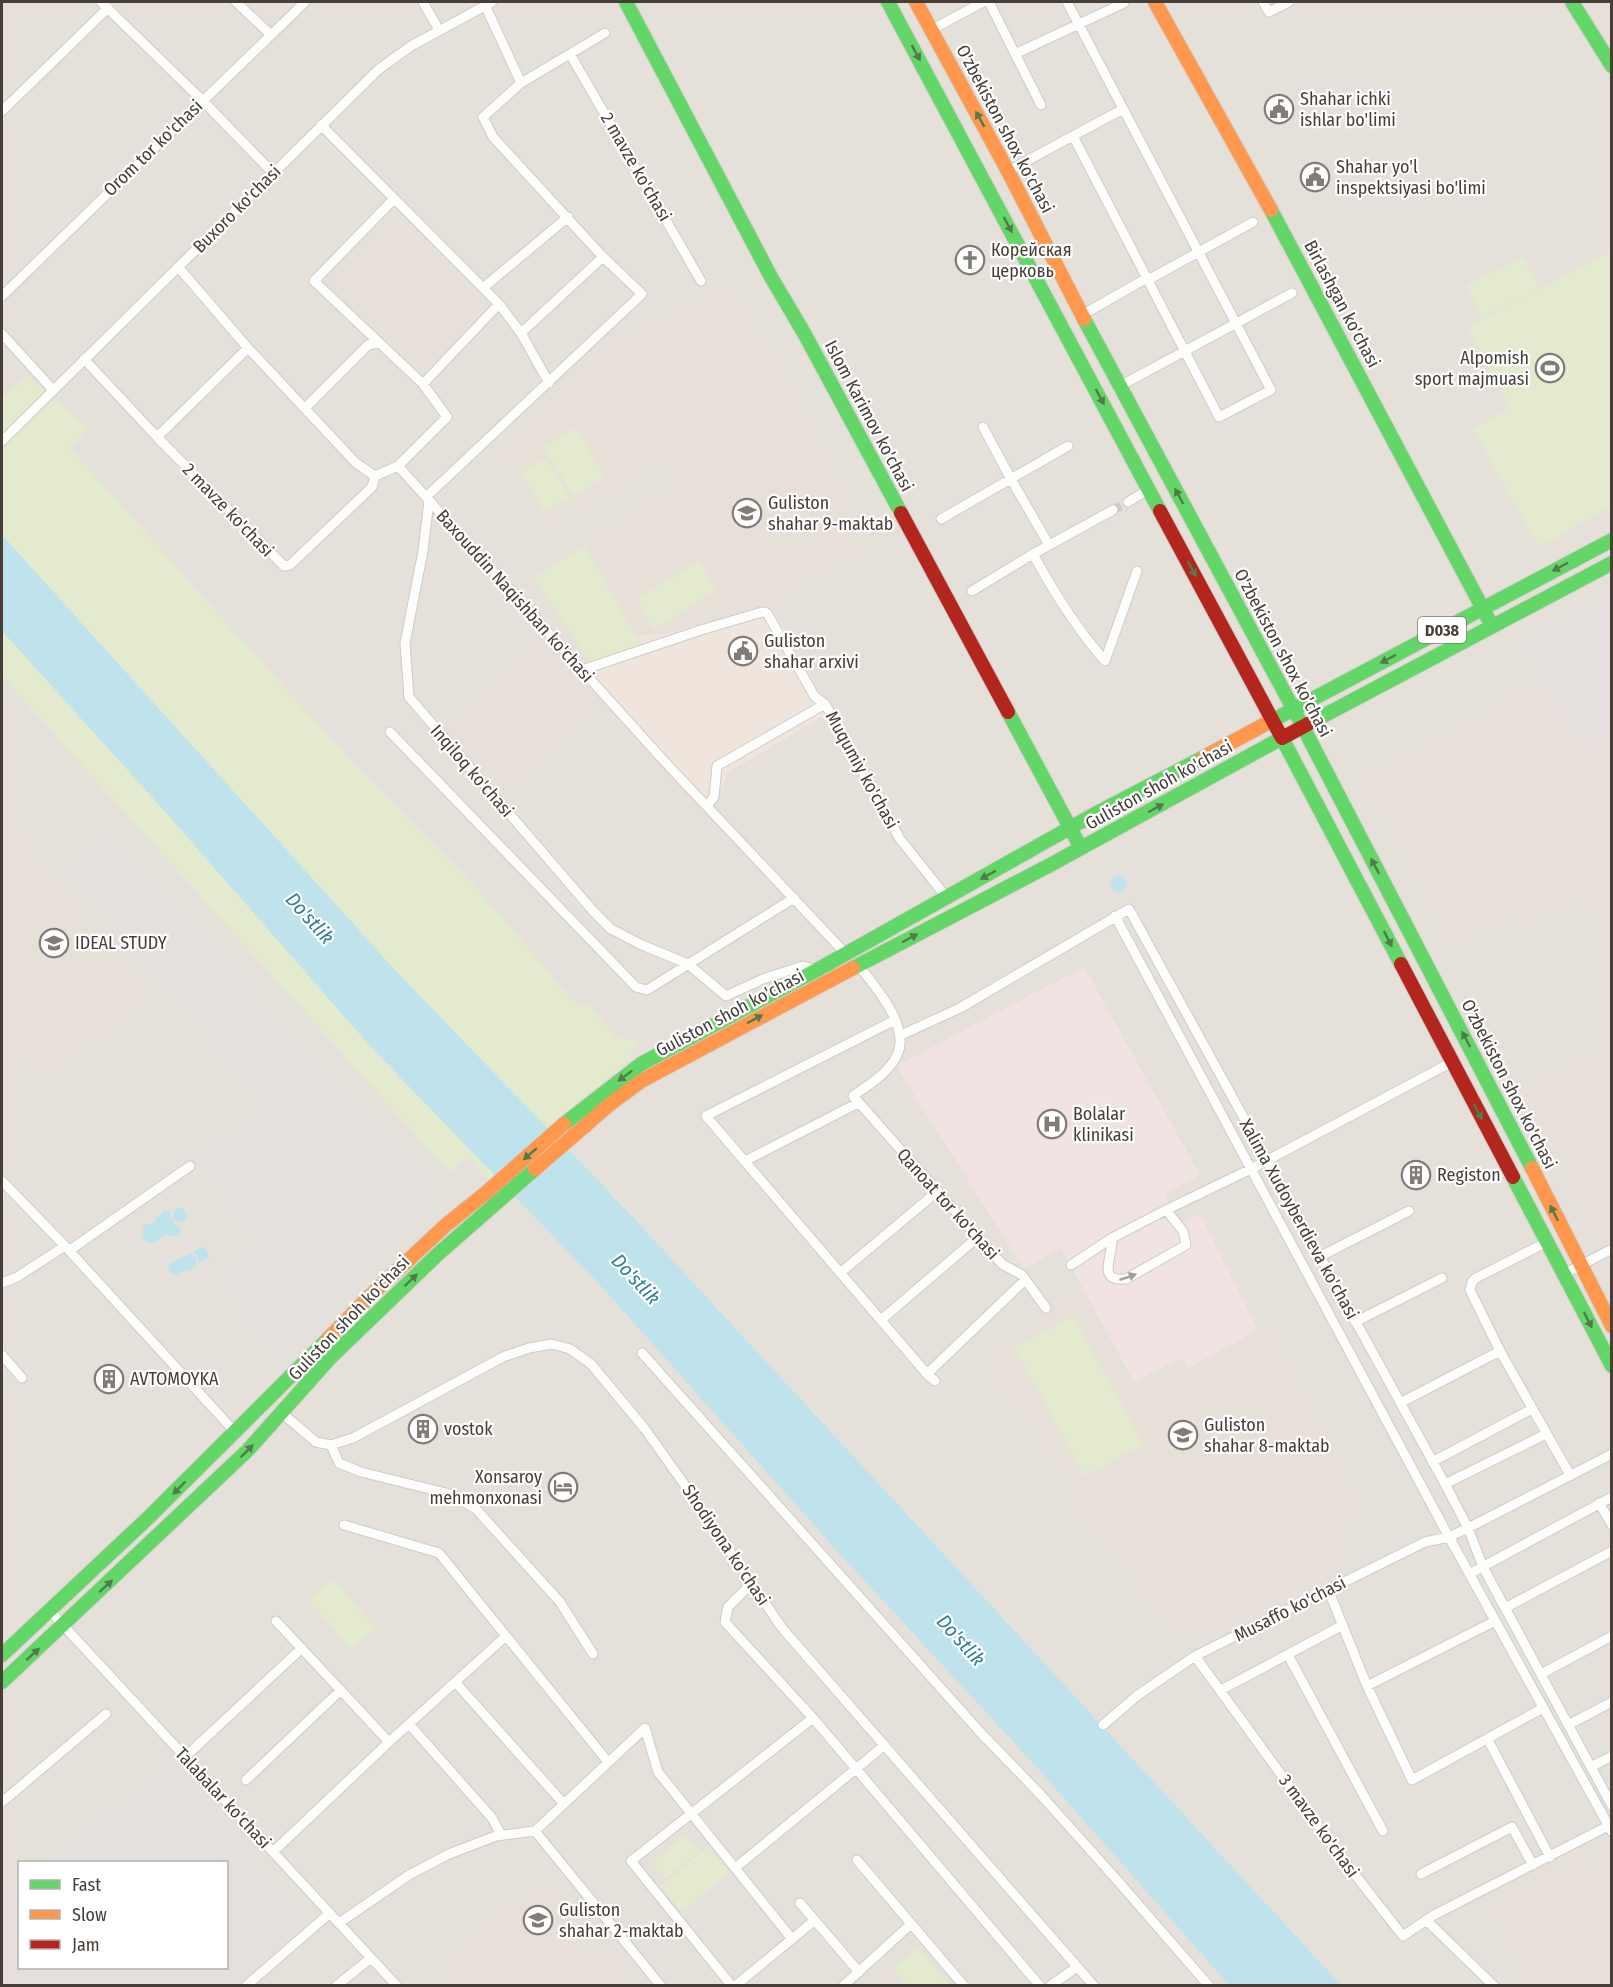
<svg xmlns="http://www.w3.org/2000/svg" width="1613" height="1987" font-family="'Fira Sans Condensed',sans-serif">
<style>
.residential{fill:#e5e0da;fill-rule:evenodd}
.commercial{fill:#f0e5dd}
.industrial{fill:#e5e0dd}
.education{fill:#e7e0d8}
.medical{fill:#f0e3e2}
.green{fill:#e4eacd}
.parking{fill:#e3e0dd}
.water{fill:#bfe3ed}
.lines{fill:none;stroke-linecap:round;stroke-linejoin:round}
.street-tunnel{stroke:#cfccc8;stroke-width:9;stroke-dasharray:9 4.5;stroke-linecap:butt}
.street-casing{stroke:#cecbc8;stroke-width:11}
.fast-casing{stroke:#d3cdc6;stroke-width:16}
.slow-casing{stroke:#d3cdc6;stroke-width:16}
.jam-casing{stroke:#d3cdc6;stroke-width:16}
.street{stroke:#fdfdfc;stroke-width:9}
.fast{stroke:#63d668;stroke-width:14}
.slow{stroke:#ff974d;stroke-width:14}
.jam{stroke:#b3261e;stroke-width:14}
.oneway{fill:#527b4b}
.oneway2{fill:#a29e9a}
.labels{text-anchor:middle;dominant-baseline:central;stroke-width:4.5;stroke-linejoin:round;paint-order:stroke}
.shield{fill:#fff;stroke:#7e7874;stroke-width:1.5}
.shield-label{font-size:16px;font-weight:bold;fill:#473e38}
.poi-label{font-size:18px;fill:#473e38;stroke:#fff;text-anchor:start}
.street-label{font-size:18px;fill:#473e38;stroke:#fff}
.water-label{font-size:20px;font-style:italic;fill:#307f97;stroke:#fff}
</style>
<rect width="100%" height="100%" fill="#f1efec"/>
<!-- residential -->
<path class="residential" d="M2,2H1611V1985L2,1986ZM20,1862H226V1968H20Z"/>
<!-- commercial -->
<path class="commercial" d="M769,604L831,711L727,773L715,807L591,675L590,662L641,644L638,635L662,634Z"/>
<!-- industrial -->
<path class="industrial" d="M1611,591V737L1582,753L1521,645L1602,601L1600,597Z
M106,833L441,1194L277,1360L230,1295L238,1287L223,1272L261,1251L195,1158L265,1109L68,865Z
M170,1762L307,1920L257,1958L226,1985H2V1901L19,1886L20,1968H226V1862H48Z"/>
<!-- education -->
<path class="education" d="M246,2H291L268,24Z
M399,220L483,305L415,372L334,290Z
M731,282L875,543L766,606L684,629L662,634L638,635L586,546L679,484L671,470L680,461L677,452L547,526L496,449L572,371Z
M535,637L595,707L502,793L443,728Z
M1542,683L1581,752L1611,737V945L1582,892L1521,925L1514,912L1452,945L1362,777Z
M2,815L37,855L2,884Z
M33,864L154,996L37,1077L2,1032V890Z
M1611,1043V1218L1591,1229L1518,1091Z
M1076,1295L1128,1389L1181,1363L1187,1374L1269,1328L1353,1481L1345,1486L1361,1519L1333,1534L1352,1564L1189,1640L1064,1500L1079,1489L984,1363Z
M1583,1852L1598,1880L1611,1874V1972L1585,1985H1532L1487,1902Z
M545,1878L637,1985H448L451,1982L438,1968Z
M888,1969L902,1985H870Z"/>
<!-- medical -->
<path class="medical" d="M1084,967L1200,1175L1164,1194L1182,1223L1200,1214L1258,1330L1188,1368L1181,1358L1134,1382L1061,1248L1024,1269L896,1066Z"/>
<!-- green -->
<path class="green" d="M1611,251V506L1539,547L1473,429L1510,408L1468,327L1536,291L1482,317L1466,285L1523,257L1540,289Z
M28,375L88,429L70,448L326,734L475,886L577,1006L588,1005L617,1038L639,1040L628,1060L488,1180L467,1157L450,1173L2,676V398Z
M576,428L605,477L573,496L544,447Z
M546,458L569,497L544,511L522,472Z
M585,546L641,644L590,662L534,577Z
M699,561L717,590L654,629L636,599Z
M1073,1316L1143,1444L1085,1476L1015,1348Z
M333,1579L375,1628L351,1649L309,1600Z
M685,1835L699,1851L666,1878L652,1863Z
M707,1847L729,1873L682,1912L661,1886Z
M918,1948L950,1985H907L893,1969Z"/>
<!-- parking -->
<path class="parking" d="M479,1819L486,1827L472,1838L465,1830Z"/>
<!-- water -->
<path class="water" d="M2,535L396,971L629,1213L1341,1985H1229L1041,1772L829,1542L601,1286L371,1047L161,807L2,631Z
M1111 884a8 8 0 1 1 16 0a8 8 0 1 1-16 0Z
M173 1215a7 7 0 1 1 14 0a7 7 0 1 1-14 0Z
M165,1210L170,1212L173,1223L179,1227L181,1233L176,1237L164,1235L156,1243H147L142,1237L143,1226L154,1222L162,1212Z
M204,1246L210,1257L199,1263L197,1254L193,1252Z
M191,1253L196,1257V1266L190,1270L182,1271L176,1275L170,1274L168,1264Z"/>
<g class="lines">
<!-- street-tunnel -->
<path class="street-tunnel" d="M1113,510L1128,502"/>
<!-- street casing -->
<g class="street-casing">
<path id="street" d="M101,2L202,100L272,172
M236,2L270,34
M423,2L439,30
M989,2L1041,105
M1067,2L1271,390L1219,417L1073,136
M1263,2L1269,12L1289,2
M931,30L983,2
M570,54L701,281
M1015,54L1124,3
M521,83L605,33
M2,111L108,8
M321,125L499,304L423,384
M1008,171L1123,109
M393,200L314,281L423,384L447,417L398,466
M179,268L248,348L356,463L375,476L398,466L665,762L846,954
M1148,280L1253,222
M483,288L568,217
M2,296L305,2
M499,304L521,333L549,383
M1082,315L1147,278
M521,333L603,257
M2,334L53,390
M84,359L157,437L248,348
M1120,386L1292,293
M305,408L368,345L378,343
M983,427L1011,479L1049,545
M157,437L284,566L290,565L372,487L375,476
M2,441L379,69L411,46L492,2
M426,497L642,294L603,257L493,137L483,117L521,83L485,5
M429,501L423,551L405,643L409,697L593,911L611,929L642,945L688,964L726,996L763,979L803,966L817,970
M1128,502L1149,489
M941,519L1068,446
M1033,554C1053,591 1077,629 1105,661L1137,571
M972,591L1033,554L1113,510
M582,670L701,630L762,612L767,613L815,697L825,704L900,839L947,898
M390,732L636,987L647,990L794,898
M707,806L714,797L717,766L825,704
M1115,916L1449,1537L1612,1832
M858,965C875,986 911,1027 897,1055C889,1073 868,1085 853,1096L1002,1264L1022,1275L1046,1308
M895,1020L706,1116L927,1374L935,1381
M901,1035L960,1008L1129,909L1445,1484L1468,1528L1483,1567L1612,1806
M745,1161L858,1103
M2,1181L65,1246
M1112,1238C1114,1253 1095,1283 1126,1279L1186,1245L1183,1231L1166,1210
M1547,1242L1476,1278L1472,1282L1470,1290L1500,1351L1570,1475
M70,1250L190,1166
M1321,1256L1409,1211
M1071,1265L1112,1238L1166,1210L1251,1169L1452,1062
M840,1273L938,1191
M1564,1274L1612,1249
M2,1283L17,1277L65,1246L235,1432
M881,1320L978,1237
M1355,1322L1442,1278
M642,1353L980,1732L1040,1794L1117,1880L1209,1986
M2,1355L22,1378
M927,1374L1025,1280
M1400,1403L1500,1351
M283,1414L316,1442L331,1445L353,1438L503,1357L529,1348L552,1344L570,1349L591,1364L645,1429L689,1491L782,1628L1094,1986
M331,1445L339,1463L361,1472L450,1494L476,1509L560,1602L593,1654
M1432,1462L1532,1409
M1445,1484L1546,1434
M1599,1503L1612,1525
M344,1525L439,1553L608,1762
M1469,1574L1612,1497
M751,1584L728,1607L725,1622L813,1718L1040,1986
M1328,1589L1367,1686L1495,1621
M1505,1608L1612,1551
M50,1611L397,1986
M276,1621L389,1742
M1288,1655L1383,1831
M1195,1656L1338,1853L1403,1936L1434,1915L1612,1824
M1541,1674L1612,1636
M456,1683L564,1804
M1367,1686L1412,1780L1543,1708
M1221,1690L1343,1625
M409,1724L492,1818L501,1835
M1103,1725L1138,1695L1195,1656L1425,1542L1449,1537L1468,1528L1612,1454
M1568,1725L1612,1702
M1488,1740L1550,1857
M185,1757L302,1648
M1591,1767L1612,1756
M246,1780L341,1690
M2,1802L106,1714
M535,1831L661,1986
M273,1852L389,1742L506,1636
M857,1860L964,1986
M735,1868L885,1745
M1421,1874L1512,1827L1533,1865
M800,1903L859,1972
M1426,1920L1494,1986
M339,1923L409,1875L449,1854L496,1836L535,1831L645,1728L658,1772L792,1939
M246,1986L330,1913
M336,1986L371,1958
M732,1986L631,1861L813,1718
M735,1986L815,1920
M843,1986L911,1924
M1050,1986L1077,1967"/>
</g>
<!-- fast casing -->
<g class="fast-casing">
<path id="fast" d="M626,2L771,277L804,333L901,513
M888,2L1160,511
M1572,2L1612,66
M1271,210L1492,626
M1084,319L1303,727
M1008,712L1081,848
M1273,720L1612,540
M1308,724L1612,563
M1303,727L1532,1168
M853,968L1050,865L1282,738L1401,964
M564,1124L641,1064L817,970L1093,815L1204,757
M1513,1177L1612,1366
M2,1655L148,1518L328,1339
M2,1682L248,1450L330,1358L438,1254L535,1169"/>
</g>
<!-- slow casing -->
<g class="slow-casing">
<path id="slow" d="M916,2L1010,175L1084,319
M1155,2L1271,210
M1204,757L1273,720
M1532,1168L1612,1326
M535,1169L610,1104L641,1081L853,968
M328,1339L371,1295L446,1225L487,1192L564,1124"/>
</g>
<!-- jam casing -->
<g class="jam-casing">
<path id="jam" d="M1160,511L1282,738L1308,724
M901,513L1008,712
M1401,964L1513,1177"/>
</g>
<!-- street -->
<use href="#street" class="street"/>
<!-- fast -->
<use href="#fast" class="fast"/>
<!-- slow -->
<use href="#slow" class="slow"/>
<!-- jam -->
<use href="#jam" class="jam"/>
</g>
<!-- one-way arrows -->
<defs><path id="oneway-solid" d="M-6-.8H1V-3.2L6.5 0L1 3.2V.8H-6Z" transform="scale(1.5)"/></defs>
<g class="oneway">
<use href="#oneway-solid" transform="translate(916 53) rotate(61)"/>
<use href="#oneway-solid" transform="translate(980 119) rotate(-119)"/>
<use href="#oneway-solid" transform="translate(1008 225) rotate(62)"/>
<use href="#oneway-solid" transform="translate(1100 397) rotate(62)"/>
<use href="#oneway-solid" transform="translate(1179 496) rotate(-118)"/>
<use href="#oneway-solid" transform="translate(1560 567) rotate(152)"/>
<use href="#oneway-solid" transform="translate(1192 569) rotate(62)"/>
<use href="#oneway-solid" transform="translate(1388 659) rotate(152)"/>
<use href="#oneway-solid" transform="translate(1156 808) rotate(-28)"/>
<use href="#oneway-solid" transform="translate(1375 866) rotate(-118)"/>
<use href="#oneway-solid" transform="translate(988 875) rotate(151)"/>
<use href="#oneway-solid" transform="translate(910 938) rotate(-28)"/>
<use href="#oneway-solid" transform="translate(1388 939) rotate(63)"/>
<use href="#oneway-solid" transform="translate(755 1019) rotate(-28)"/>
<use href="#oneway-solid" transform="translate(1466 1039) rotate(-118)"/>
<use href="#oneway-solid" transform="translate(625 1076) rotate(143)"/>
<use href="#oneway-solid" transform="translate(1478 1112) rotate(62)"/>
<use href="#oneway-solid" transform="translate(530 1154) rotate(139)"/>
<use href="#oneway-solid" transform="translate(1554 1213) rotate(-117)"/>
<use href="#oneway-solid" transform="translate(411 1280) rotate(-44)"/>
<use href="#oneway-solid" transform="translate(1588 1320) rotate(63)"/>
<use href="#oneway-solid" transform="translate(247 1451) rotate(-45)"/>
<use href="#oneway-solid" transform="translate(179 1488) rotate(135)"/>
<use href="#oneway-solid" transform="translate(106 1586) rotate(-43)"/>
<use href="#oneway-solid" transform="translate(33 1654) rotate(-42)"/>
</g>
<use class="oneway2" href="#oneway-solid" transform="translate(1128 1277) rotate(-19)"/>
<!-- icons -->
<defs>
<g id="civic-ring" transform="scale(1.5)"><circle r="9.5" fill="#fff" stroke="#827c77" stroke-width="1.5"/><path d="M-.6-6.5H3V-4.5H.6V-3L4-1V1h2V6H-6V1h2V-1L-.6-3ZM-1.2 2.5V6h2.4V2.5Z" fill="#827c77"/></g>
<g id="church-ring" transform="scale(1.5)"><circle r="9.5" fill="#fff" stroke="#827c77" stroke-width="1.5"/><path d="M-1.2-6h2.4v3.5h3.3v2.4h-3.3V6h-2.4V-.1h-3.3v-2.4h3.3Z" fill="#827c77"/></g>
<g id="stadium-ring" transform="scale(1.5)"><circle r="9.5" fill="#fff" stroke="#827c77" stroke-width="1.5"/><path d="M0-5a6.5 5 0 1 0 0 10a6.5 5 0 1 0 0-10ZM-3.5-1.8h7v3.6h-7Z" fill="#827c77"/></g>
<g id="school-ring" transform="scale(1.5)"><circle r="9.5" fill="#fff" stroke="#827c77" stroke-width="1.5"/><path d="M0-5L7-2L0 1L-7-2ZM-4 1L0 2.5L4 1V4Q0 6-4 4Z" fill="#827c77"/></g>
<g id="hospital-ring" transform="scale(1.5)"><circle r="9.5" fill="#fff" stroke="#827c77" stroke-width="1.5"/><path d="M-5-5h3v3.5h4V-5h3V5h-3V1.5h-4V5h-3Z" fill="#827c77"/></g>
<g id="building-ring" transform="scale(1.5)"><circle r="9.5" fill="#fff" stroke="#827c77" stroke-width="1.5"/><path d="M-4-6H4V6H1V3H-1V6H-4ZM-2.5-4.3h1.7v1.8h-1.7ZM.8-4.3h1.7v1.8H.8ZM-2.5-1h1.7V.8h-1.7ZM.8-1h1.7V.8H.8Z" fill="#827c77"/></g>
<g id="hotel-ring" transform="scale(1.5)"><circle r="9.5" fill="#fff" stroke="#827c77" stroke-width="1.5"/><path d="M-6-4.5h1.5V1H6V5H4.5V3h-9V5H-6ZM-4 0a1.8 1.8 0 1 1 3.6 0ZM.5 0V-2.5h3Q6-2.5 6 0Z" fill="#827c77"/></g>
</defs>
<g fill-rule="evenodd">
<use href="#civic-ring" x="1279" y="109"/>
<use href="#civic-ring" x="1315" y="177"/>
<use href="#church-ring" x="970" y="260"/>
<use href="#stadium-ring" x="1550" y="368"/>
<use href="#school-ring" x="747" y="513"/>
<use href="#civic-ring" x="743" y="651"/>
<use href="#school-ring" x="54" y="943"/>
<use href="#hospital-ring" x="1052" y="1124"/>
<use href="#building-ring" x="1416" y="1175"/>
<use href="#building-ring" x="109" y="1379"/>
<use href="#building-ring" x="423" y="1429"/>
<use href="#school-ring" x="1183" y="1435"/>
<use href="#hotel-ring" x="563" y="1487"/>
<use href="#school-ring" x="538" y="1920"/>
</g>
<g class="labels">
<!-- shield labels -->
<rect class="shield" x="1418" y="617" width="48" height="26" rx="4.5"/>
<g class="shield-label">
<text x="1442" y="630">D038</text>
</g>
<!-- poi labels -->
<g class="poi-label">
<text x="1300" y="99">Shahar ichki<tspan x="1300" dy="21">ishlar bo'limi</tspan></text>
<text x="1336" y="167">Shahar yo'l<tspan x="1336" dy="21">inspektsiyasi bo'limi</tspan></text>
<text x="991" y="250">Корейская<tspan x="991" dy="21">церковь</tspan></text>
<text x="1529" y="358" text-anchor="end">Alpomish<tspan x="1529" dy="21">sport majmuasi</tspan></text>
<text x="768" y="503">Guliston<tspan x="768" dy="21">shahar 9-maktab</tspan></text>
<text x="764" y="641">Guliston<tspan x="764" dy="21">shahar arxivi</tspan></text>
<text x="75" y="943">IDEAL STUDY</text>
<text x="1073" y="1114">Bolalar<tspan x="1073" dy="21">klinikasi</tspan></text>
<text x="1437" y="1175">Registon</text>
<text x="130" y="1379">AVTOMOYKA</text>
<text x="1204" y="1425">Guliston<tspan x="1204" dy="21">shahar 8-maktab</tspan></text>
<text x="444" y="1429">vostok</text>
<text x="542" y="1477" text-anchor="end">Xonsaroy<tspan x="542" dy="21">mehmonxonasi</tspan></text>
<text x="559" y="1910">Guliston<tspan x="559" dy="21">shahar 2-maktab</tspan></text>
</g>
<!-- street labels -->
<g class="street-label">
<text transform="translate(1005 129) rotate(62)">O'zbekiston shox ko'chasi</text>
<text transform="translate(153 148) rotate(-44)">Orom tor ko'chasi</text>
<text transform="translate(636 167) rotate(60)">2 mavze ko'chasi</text>
<text transform="translate(237 209) rotate(-45)">Buxoro ko'chasi</text>
<text transform="translate(1342 304) rotate(62)">Birlashgan ko'chasi</text>
<text transform="translate(869 416) rotate(62)">Islom Karimov ko'chasi</text>
<text transform="translate(228 510) rotate(46)">2 mavze ko'chasi</text>
<text transform="translate(515 596) rotate(48)">Baxouddin Naqishban ko'chasi</text>
<text transform="translate(1283 653) rotate(62)">O'zbekiston shox ko'chasi</text>
<text transform="translate(862 770) rotate(61)">Muqumiy ko'chasi</text>
<text transform="translate(472 771) rotate(49)">Inqiloq ko'chasi</text>
<text transform="translate(1159 785) rotate(-29)">Guliston shoh ko'chasi</text>
<text transform="translate(730 1013) rotate(-28)">Guliston shoh ko'chasi</text>
<text transform="translate(1509 1084) rotate(63)">O'zbekiston shox ko'chasi</text>
<text transform="translate(948 1204) rotate(48)">Qanoat tor ko'chasi</text>
<text transform="translate(1299 1219) rotate(61)">Xalima Xudoyberdieva ko'chasi</text>
<text transform="translate(349 1318) rotate(-46)">Guliston shoh ko'chasi</text>
<text transform="translate(726 1545) rotate(56)">Shodiyona ko'chasi</text>
<text transform="translate(1290 1609) rotate(-27)">Musaffo ko'chasi</text>
<text transform="translate(223 1798) rotate(47)">Talabalar ko'chasi</text>
<text transform="translate(1319 1826) rotate(54)">3 mavze ko'chasi</text>
</g>
<!-- water labels -->
<g class="water-label">
<text transform="translate(310 918) rotate(48)">Do'stlik</text>
<text transform="translate(636 1279) rotate(47)">Do'stlik</text>
<text transform="translate(961 1640) rotate(48)">Do'stlik</text>
</g>
</g>
<!-- border -->
<rect width="1613" height="1987" fill="none" stroke="#473e38" stroke-width="6"/>
<!-- legend -->
<rect x="18" y="1861" width="210" height="108" fill="#ffffff" stroke="#b5b2af" stroke-width="1.5"/>
<rect x="30" y="1880" width="30" height="9" fill="#63d668" stroke="#b5b2af" stroke-width="1.5"/>
<text x="72" y="1891" font-size="18" fill="#473e38">Fast</text>
<rect x="30" y="1910" width="30" height="9" fill="#ff974d" stroke="#b5b2af" stroke-width="1.5"/>
<text x="72" y="1921" font-size="18" fill="#473e38">Slow</text>
<rect x="30" y="1940" width="30" height="9" fill="#b3261e" stroke="#b5b2af" stroke-width="1.5"/>
<text x="72" y="1951" font-size="18" fill="#473e38">Jam</text>
</svg>
